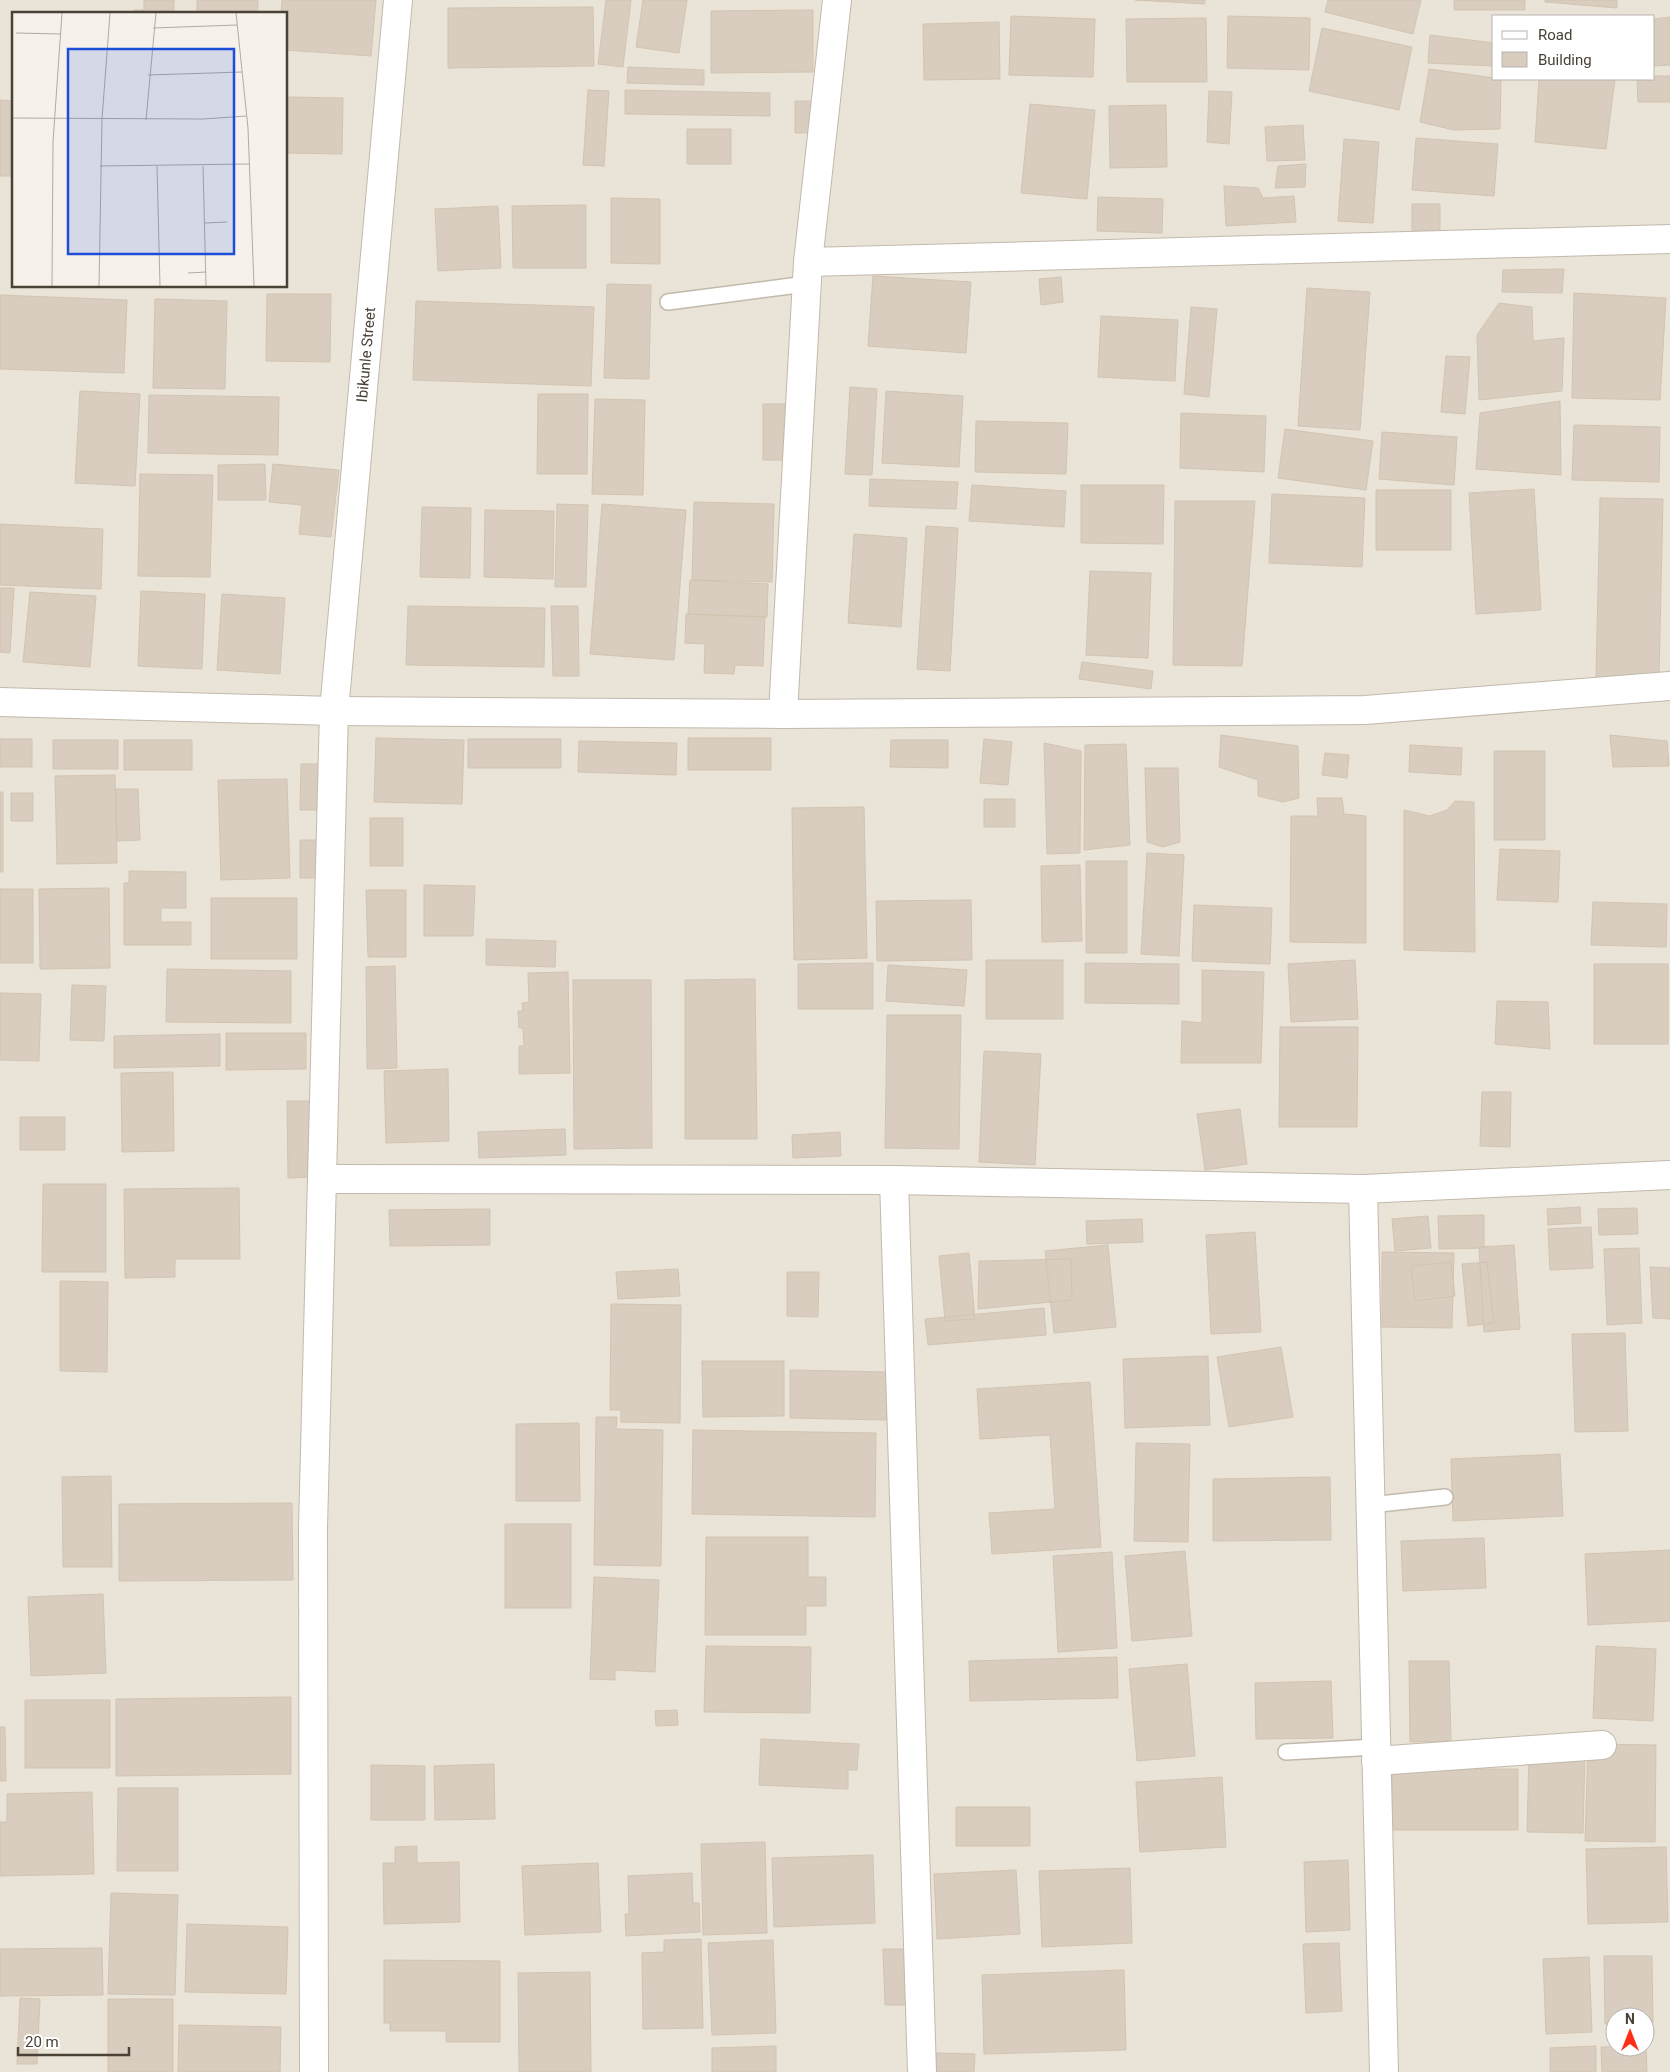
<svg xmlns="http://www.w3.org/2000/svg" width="1670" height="2072" font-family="Roboto,sans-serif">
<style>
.residential{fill:#eae3d7;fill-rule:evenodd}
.building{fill:#d8cdbe;stroke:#d3c4b1}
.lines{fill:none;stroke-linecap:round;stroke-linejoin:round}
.lane-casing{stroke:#c2b9ab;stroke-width:18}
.street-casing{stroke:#c2b9ab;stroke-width:30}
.lane{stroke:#fff;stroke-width:15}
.street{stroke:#fff;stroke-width:28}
.labels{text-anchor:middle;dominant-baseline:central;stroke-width:5;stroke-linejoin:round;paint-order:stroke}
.street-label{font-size:15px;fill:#4a4237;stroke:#fff}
.inset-road{fill:none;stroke:#b1aba2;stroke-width:1}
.view{fill:#1d4ed8;fill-opacity:0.15;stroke:#1d4ed8;stroke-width:2.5}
.inset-edge{fill:none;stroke:#4a4237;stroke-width:2.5}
</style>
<rect width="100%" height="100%" fill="#f6f1ea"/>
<!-- residential -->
<path class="residential" d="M0,0H1670V2072H0ZM14,14H286V286H14ZM1494,16H1654V79H1494ZM1615,2017H1645V2047H1615Z"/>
<!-- building -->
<path class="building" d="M144,0H174V14H134V10H144Z
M197,0H258V14H197Z
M282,0H376L371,56L286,50V14H281Z
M606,0H631L623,67L598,64Z
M643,0H687L679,53L636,47Z
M1135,0H1205V4Z
M1328,0H1421L1413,34L1325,12Z
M1454,0H1525V10H1454Z
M1545,0H1617V8L1545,2Z
M593,7L594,66L448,68V8Z
M813,10V72L711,73V11Z
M1011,16L1095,19L1093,77L1009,75Z
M1228,16L1310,18L1309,70L1227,68Z
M1670,17V65L1654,66V19Z
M1206,18L1207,82H1127L1126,19Z
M999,22L1000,79L924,80L923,24Z
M1322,28L1412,47L1399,110L1309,91Z
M1430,35L1494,43V66L1428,63Z
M628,67L704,70V85L627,83Z
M1429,69L1501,79L1500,129L1454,130L1420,122Z
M1654,76H1670V102H1638L1637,79H1654Z
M1539,79H1615L1606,149L1535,142Z
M588,90L609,91L604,166L583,165Z
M625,90L770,93V116L625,114Z
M1209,91L1232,92L1229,144L1207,142Z
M286,97L343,98L342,154L286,153Z
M0,100L14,101V176H0Z
M795,101H822V133H795Z
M1030,104L1095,110L1087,199L1021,193Z
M1166,105L1167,167L1110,168L1109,106Z
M1303,125L1305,160L1267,161L1265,127Z
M687,129H731V164H687Z
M1416,138L1498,144L1494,196L1412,190Z
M1344,139L1379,142L1373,223L1338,221Z
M1306,164L1305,187L1275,188L1278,166Z
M1224,186L1258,188L1263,198L1294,196L1296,222L1226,226Z
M1098,197L1163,199L1162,233L1097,231Z
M611,198L660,199V264L611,263Z
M1412,204H1440V234H1412Z
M586,205V268H513L512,206Z
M498,206L501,268L438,271L435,209Z
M1564,269L1562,293L1502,292L1503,270Z
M873,276L971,282L966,353L868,346Z
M1061,277L1063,302L1041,305L1039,279Z
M607,284L651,285L649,379L604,378Z
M1307,288L1370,292L1360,430L1298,426Z
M1574,293L1666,298L1660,400L1572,398Z
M267,294H331L330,362L266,361Z
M0,295L127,300L124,373L0,369Z
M155,299L227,301L225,389L153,388Z
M416,301L594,307L591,386L413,380Z
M1499,303L1532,307L1533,341L1564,338L1562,391L1479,400L1477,335Z
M1191,307L1217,309L1209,397L1184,394Z
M1101,316L1178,320L1175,381L1098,377Z
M1446,356L1470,357L1465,414L1441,412Z
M850,387L877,389L872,475L845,474Z
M80,391L140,394L135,486L75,483Z
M886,391L963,396L959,467L882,463Z
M538,394H588L587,474H537Z
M149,395L279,397L278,455L148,453Z
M595,399L645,400L643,495L592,494Z
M1560,401L1561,475L1476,469L1480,413Z
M763,404H805V460H763Z
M1181,413L1266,416L1264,472L1180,468Z
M976,421L1068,423L1066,474L975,472Z
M1574,425L1660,427L1659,482L1572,480Z
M1285,429L1373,441L1366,490L1278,478Z
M1382,432L1457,437L1454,485L1379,479Z
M265,464L266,500H218V465Z
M273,464L339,470L331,537L299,534L302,505L269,502Z
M140,474L213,475L210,577L138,576Z
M870,479L958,482L956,509L869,506Z
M972,485L1066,491L1064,527L969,521Z
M1081,485H1164L1163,544L1081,543Z
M1534,489L1541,610L1476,614L1469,493Z
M1376,490H1451V550H1376Z
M1272,494L1365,498L1362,567L1269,563Z
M1600,498L1663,499L1659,678L1596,677Z
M1175,501H1255L1242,666L1173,665Z
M694,502L774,504L772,582L692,580Z
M557,504L588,505L586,587H555Z
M602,504L686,510L674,660L590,654Z
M422,507L471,508L470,578L420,577Z
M485,510L554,511L553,579L484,577Z
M0,524L103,529L101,589L0,585Z
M926,526L958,528L950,671L917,669Z
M854,534L907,538L901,627L848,623Z
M1090,571L1151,573L1148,658L1086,655Z
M690,580L768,584L767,617L688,614Z
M0,588H14L10,653L0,652Z
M141,591L205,594L202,669L138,666Z
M30,592L96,596L90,667L23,662Z
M222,594L285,598L280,674L217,670Z
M408,606L545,608L544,667L406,665Z
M551,606H578L579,676H553Z
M686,614L765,617L763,666L735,665L734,674L704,673L705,644L685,643Z
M1082,662L1153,671L1151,689L1079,679Z
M1221,735L1298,746L1299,798L1283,802L1258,796V780L1219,767Z
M1610,735L1667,741L1669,766L1613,767Z
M376,738L464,740L462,804L374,802Z
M688,738H771V770H688Z
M0,739H32V767H0Z
M468,739H561V768H468Z
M984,739L1012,742L1008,785L980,783Z
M53,740H118V769H53Z
M124,740H192V770H124Z
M891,740H948V768L890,767Z
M579,741L677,743L676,775L578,772Z
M1044,743L1081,751L1080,853L1047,854Z
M1126,744L1130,845L1084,850L1085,745Z
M1410,745L1462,748L1461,775L1409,772Z
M1494,751H1545V840H1494Z
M1325,753L1349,755L1347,778L1322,775Z
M301,764H324L323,810H300Z
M1145,768H1178L1180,842L1163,847L1147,842Z
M115,775L117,863L57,864L55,776Z
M287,779L290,878L221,880L218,780Z
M116,789H138L140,840L117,841Z
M0,792H3V872H0Z
M11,793H33V821H11Z
M1317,798H1342L1344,814L1366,816V943L1290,942L1291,816H1318Z
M984,799H1015V827H984Z
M1455,801L1474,802L1475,952L1404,950V810L1430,816L1447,810Z
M864,807L867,958L794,960L792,808Z
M370,818H403V866H370Z
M300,840H322V878H300Z
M1500,849L1560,851L1558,902L1497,900Z
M1147,853L1184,855L1179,956L1141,954Z
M1086,861H1127V953H1086Z
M1080,865L1082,941L1042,942L1041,866Z
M129,871L186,872V908H161V922H191V945H124V883H129Z
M424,885L475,886L473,936H424Z
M109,888L110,968L40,969L39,889Z
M0,889H33V963H0Z
M366,890H406V957H368Z
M211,898H297V959H211Z
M971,900L972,960L877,961L876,901Z
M1593,902L1667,904L1666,947L1591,945Z
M1194,905L1272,908L1270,964L1192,961Z
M486,939L556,941L555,967L486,965Z
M986,960H1063V1019H986Z
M1355,960L1358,1019L1291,1022L1288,964Z
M873,963V1009H798V964Z
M1085,963L1179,964V1004L1085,1003Z
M1594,964H1668V1044H1594Z
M888,965L967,970L964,1006L886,1001Z
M395,966L397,1068L367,1069L366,967Z
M167,969L291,971V1023L166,1022Z
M1202,970L1264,972L1261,1063H1181L1182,1021L1202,1023Z
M568,972L570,1073L519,1074V1046H524L523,1028H519L518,1011H523L522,1003L529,1002L528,973Z
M755,979L757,1139H685V980Z
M573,980H651L652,1148L574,1149Z
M72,985L106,986L104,1041L70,1040Z
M0,993L41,994L39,1061L0,1060Z
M1497,1001L1548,1002L1550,1049L1495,1044Z
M887,1015H961L959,1149L885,1148Z
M1280,1027H1358L1357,1127H1279Z
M226,1033H306V1069L226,1070Z
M220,1034V1066L114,1068V1036Z
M984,1051L1041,1054L1035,1165L979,1162Z
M448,1069L449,1141L386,1143L384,1071Z
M173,1072L174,1151L122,1152L121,1073Z
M1482,1092H1511L1510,1147L1480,1146Z
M287,1101H314L315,1177L288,1178Z
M1240,1109L1247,1164L1205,1170L1197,1114Z
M20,1117H65V1150H20Z
M565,1129L566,1155L479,1158L478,1132Z
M840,1132L841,1156L793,1158L792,1135Z
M43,1184H106V1272H42Z
M239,1188L240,1259H175V1277L125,1278L124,1189Z
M1580,1207L1581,1223L1548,1225L1547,1209Z
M1637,1208L1638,1234L1599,1235L1598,1209Z
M490,1209V1245L390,1246L389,1210Z
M1484,1215V1248L1439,1249L1438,1216Z
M1428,1216L1431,1248L1395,1251L1392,1219Z
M1142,1219L1143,1242L1087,1244L1086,1221Z
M1591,1227L1593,1268L1550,1270L1548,1229Z
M1255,1232L1261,1332L1211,1334L1206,1235Z
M1108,1245L1116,1327L1054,1333L1045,1251Z
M1514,1245L1520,1329L1484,1332L1479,1247Z
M1639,1248L1642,1323L1607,1325L1604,1249Z
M1382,1252L1454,1253L1452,1328L1382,1327Z
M969,1253L975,1319L945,1321L939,1256Z
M1071,1259L1072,1300L978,1309L979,1261Z
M1451,1262L1455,1296L1415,1301L1411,1266Z
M1487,1262L1494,1323L1468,1326L1462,1264Z
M1650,1267L1670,1268V1319L1653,1318Z
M678,1269L680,1296L618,1299L616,1272Z
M787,1272H819L818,1317L787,1316Z
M60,1281L108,1282L107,1372L60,1371Z
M611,1304L681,1305L680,1423L621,1422V1410H610Z
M1044,1308L1046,1335L928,1345L925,1319Z
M1625,1333L1628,1431L1575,1432L1572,1334Z
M1281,1347L1293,1417L1229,1427L1217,1357Z
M1208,1356L1210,1425L1125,1428L1123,1359Z
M702,1361H784V1416L703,1417Z
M790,1370L888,1372L887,1420L790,1418Z
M1090,1382L1101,1547L992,1554L989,1513L1055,1509L1050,1435L980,1439L977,1389Z
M596,1417H617L616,1429L663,1430L661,1566L594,1565Z
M579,1423L580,1501H516V1424Z
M693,1430L876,1433L875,1517L692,1514Z
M1136,1443L1190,1444L1188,1542L1134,1541Z
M1560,1454L1563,1516L1453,1521L1451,1459Z
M111,1476L112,1567H63L62,1477Z
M1330,1477L1331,1540L1213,1541V1479Z
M292,1503L293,1580L119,1581V1504Z
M505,1524H571V1608H505Z
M706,1537H808V1577H826V1606H806V1635H705Z
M1484,1538L1486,1588L1403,1591L1401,1541Z
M1670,1550V1621L1588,1625L1585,1554Z
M1185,1551L1192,1636L1132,1641L1125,1556Z
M1112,1552L1117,1648L1058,1652L1053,1556Z
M594,1577L659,1580L655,1672L615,1670V1680L590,1679Z
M103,1594L106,1673L31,1676L28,1597Z
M706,1646L811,1647L810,1713L704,1712Z
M1596,1646L1656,1649L1653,1721L1593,1718Z
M1117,1657L1118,1698L970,1701L969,1661Z
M1409,1661H1449L1451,1741L1410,1742Z
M1187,1664L1195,1756L1137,1761L1129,1669Z
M1331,1681L1333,1738L1256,1739L1255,1683Z
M291,1697V1774L116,1776V1699Z
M25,1700H110V1768H25Z
M677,1710L678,1725L656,1726L655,1711Z
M0,1727H5L6,1781H0Z
M761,1739L859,1744L857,1770H848V1789L759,1785Z
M1588,1744L1656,1745L1655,1842L1585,1841Z
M1529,1753L1585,1755L1583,1833L1527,1832Z
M494,1764L495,1819L435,1820L434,1766Z
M371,1765L425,1766V1820H371Z
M1392,1769H1518V1830H1392Z
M1222,1777L1226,1847L1140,1852L1136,1782Z
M118,1788H178V1871H117Z
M92,1792L94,1874L0,1876V1822H7V1794Z
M956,1807H1030V1846H956Z
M765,1842L767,1933L703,1935L701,1844Z
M417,1846V1863L459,1862L460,1922L384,1924L383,1863H395V1847Z
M1666,1847L1668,1922L1588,1924L1586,1849Z
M873,1855L875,1923L774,1927L772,1858Z
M1348,1860L1350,1930L1306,1932L1304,1862Z
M598,1863L601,1932L525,1935L522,1866Z
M1130,1868L1132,1943L1042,1947L1039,1871Z
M1016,1870L1020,1934L937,1939L934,1874Z
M692,1873L693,1903H699L700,1932L626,1936L625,1914H629L628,1876Z
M111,1893L178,1895L175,1995L108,1994Z
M187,1924L288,1927L286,1994L185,1992Z
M701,1939L703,2028L643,2029L642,1953L664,1952V1940Z
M773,1940L776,2033L712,2035L708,1943Z
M1339,1943L1342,2011L1306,2013L1303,1944Z
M102,1948L103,1995L0,1996V1949Z
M883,1949H908L910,2005H885Z
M1604,1956H1652L1653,2023H1645V2017H1615V2024H1605Z
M1589,1957L1592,2032L1546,2034L1543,1959Z
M384,1960L500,1961V2042H446V2031H390V2023H384Z
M1124,1970L1126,2050L984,2054L982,1975Z
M590,1972L591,2072H519L518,1973Z
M20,1998L40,1999L37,2064H17Z
M108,1999H173V2072H108Z
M179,2025L281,2027L280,2072H178Z
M776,2046V2072H712V2048Z
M1596,2046V2072H1550V2048Z
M1646,2046L1647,2072H1602L1601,2047Z
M936,2053L975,2054L974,2072H935Z"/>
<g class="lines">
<!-- lane casing -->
<g class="lane-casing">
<path id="lane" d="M668,302L806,284
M1370,1505L1445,1497
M1286,1752L1376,1747"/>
</g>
<!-- street casing -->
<g class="street-casing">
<g id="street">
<path d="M808,262L1670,239"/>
<path d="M0,702L334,711L783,714L1365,710L1670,686"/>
<path d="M783,714L808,262L837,0"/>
<path d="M322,1179L894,1180L1363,1189L1670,1175"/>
<path d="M894,1180L922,2072"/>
<path d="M1363,1189L1384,2072"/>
<path d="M1376,1761L1602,1745"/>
<path id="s1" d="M314,2072L313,1528L334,711L398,0"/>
</g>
</g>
<!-- lane -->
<use href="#lane" class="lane"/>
<!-- street -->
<use href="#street" class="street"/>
</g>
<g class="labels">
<!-- street labels -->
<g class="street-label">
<text stroke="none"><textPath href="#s1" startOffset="1719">Ibikunle Street</textPath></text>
</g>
</g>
<!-- overview -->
<g transform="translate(12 12)">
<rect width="275" height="275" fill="#f6f1ea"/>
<path class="inset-road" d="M224,1L236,116L242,274M141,16L225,13M4,21L49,22M0,31V1M136,63L230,60M0,106L191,107L234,104M134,108L144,1M88,154L237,152M145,154L148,274M191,154L194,274M193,211L215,210M176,261L194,260M40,274L41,130L50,1M87,274L90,107L98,1"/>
<path class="view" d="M56,37H222V242H56Z"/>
<rect width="275" height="275" class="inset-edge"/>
</g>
<!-- legend -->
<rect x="1492" y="15" width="162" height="65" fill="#ffffff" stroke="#b7b3af"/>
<rect x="1502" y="31" width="25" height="8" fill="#ffffff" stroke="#b7b3af"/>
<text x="1538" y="40" font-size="15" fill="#4a4237">Road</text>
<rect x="1502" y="52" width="25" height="15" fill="#d8cdbe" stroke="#b7b3af"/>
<text x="1538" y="65" font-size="15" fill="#4a4237">Building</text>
<!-- north arrow -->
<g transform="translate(1630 2032)"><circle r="24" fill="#ffffff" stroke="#b7b3af"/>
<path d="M0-4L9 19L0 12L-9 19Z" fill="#ff2f17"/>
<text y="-8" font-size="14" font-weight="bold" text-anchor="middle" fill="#4a4237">N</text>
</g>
<!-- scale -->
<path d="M18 2047v8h111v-8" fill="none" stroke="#4a4237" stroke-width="2.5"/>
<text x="25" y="2047" font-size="15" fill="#4a4237" stroke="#ffffff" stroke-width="4" paint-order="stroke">20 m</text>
</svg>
